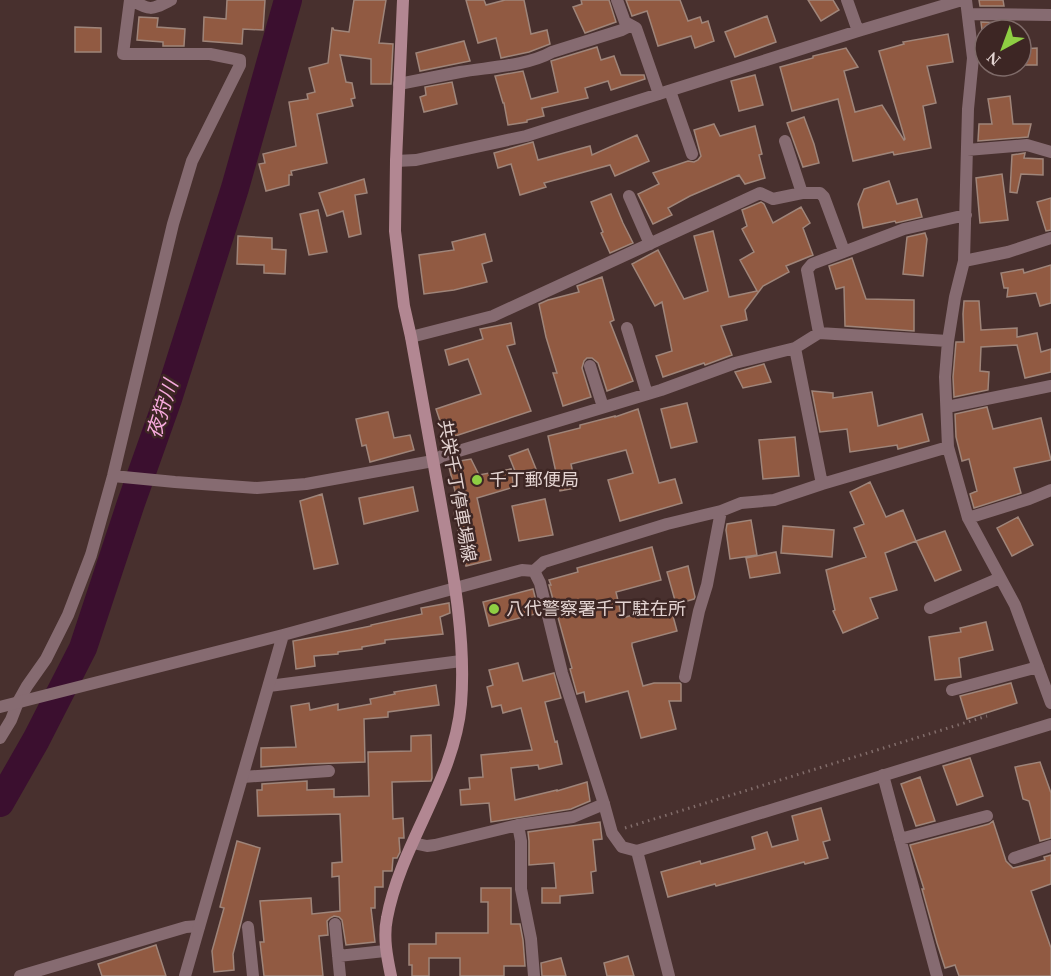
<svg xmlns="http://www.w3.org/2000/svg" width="1051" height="976" font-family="'Times New Roman','Noto Sans JP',serif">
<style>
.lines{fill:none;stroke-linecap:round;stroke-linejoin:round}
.river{stroke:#3b0f2f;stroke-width:28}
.building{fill:#915a42;stroke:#9f857a;stroke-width:1.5}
.path{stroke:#826d6b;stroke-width:3;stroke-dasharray:1.5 4.5;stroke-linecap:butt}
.minor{stroke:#866b71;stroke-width:12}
.tertiary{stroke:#866b71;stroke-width:12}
.secondary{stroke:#b28792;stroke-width:12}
.poi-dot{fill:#8ece43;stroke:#3d2624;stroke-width:2}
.labels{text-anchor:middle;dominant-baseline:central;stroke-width:5;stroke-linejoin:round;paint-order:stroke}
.poi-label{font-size:18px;fill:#e3d3d1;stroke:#3d2624;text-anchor:start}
.street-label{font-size:18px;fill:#e3d3d1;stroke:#3d2624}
.water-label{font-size:20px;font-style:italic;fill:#f7aadd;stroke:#3d2624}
</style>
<rect width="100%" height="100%" fill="#48302e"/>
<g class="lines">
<!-- river -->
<path class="river" d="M0,803L36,740L83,648L131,503L168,399L235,188L288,0"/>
</g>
<!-- building -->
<path class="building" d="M227,0H265L263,30L243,29L242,44L203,41L204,17L226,19Z
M354,0H386L379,43L393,44L391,84H371V59L340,55L346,82L352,83L355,98L351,99L353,106L317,114L327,163L291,171L292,175H289V185L266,191L259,164L265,163L263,154L296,146L289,102L308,99L307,94L315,92L309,68L328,63L332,28H333L334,30L349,32Z
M466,0H484L486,5L505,0H524L531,34L547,30L550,44L529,52L501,58L496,38L478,43Z
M581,0H609L616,22L585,33L573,7L582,4Z
M626,0H680L688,21L700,17L702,23L708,21L714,41L695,48L691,36L658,46L647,11L632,16Z
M808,0H833L839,10L821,21Z
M979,0H1003L1004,6H980Z
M767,16L776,42L735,57L725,32Z
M139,17L158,18L157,27L185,29L184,46H163V42L137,40Z
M981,22L1005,23L1006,30H982Z
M75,27L101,28V52H75Z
M948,34L953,62L927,66L936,103L923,106L931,148L894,155L893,152L853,161L838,99L792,111L780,67L813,58V56L846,48L858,67L844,71L855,112L882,105L904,140L905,139L879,51L904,44L903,42Z
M464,41L470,61L420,71L416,53Z
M597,47L601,60L614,56L621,75H644L645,79L611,90L608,81L585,88L588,98L542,108L544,116L527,120V122L508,125L504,103H503L495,76L523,71L531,99L558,92L551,61Z
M1037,48V65H1022V49Z
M755,75L763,105L739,111L731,81Z
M452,82L457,104L424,112L420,97L426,95L425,87Z
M1010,96L1013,124H1031L1028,137L978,141L979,124H992L988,99Z
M804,117L814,144L819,163L803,167L787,123Z
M714,124L720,136L755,126L762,154L759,155L765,178L745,184L739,175L690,196L668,208L672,215L653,224L638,194L659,184L653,173L688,161L694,162L698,160L701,156L694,130Z
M637,135L649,161L615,176L610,165L544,183L546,187L520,195L511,164L498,168L494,153L533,142L538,160L590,146L592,155Z
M1025,153L1024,158L1043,159V175L1021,174L1017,193L1010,192L1012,155Z
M1002,174L1008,220L980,223L976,178Z
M364,179L367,193L355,195L361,234L349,237L343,211L327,216L319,193Z
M889,181L897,204L917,199L922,217L896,223L895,221L863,228L858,204L864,189Z
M611,194L623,223L633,243L610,253L601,233L603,232L591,202Z
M1051,198V230L1046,231L1037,202Z
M761,202L764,204L773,223L801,207L810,223L803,228L813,255L786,266L789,272L763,286L745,310L747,320L721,326L732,355L705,365L704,363L663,377L656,356L672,351L662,302L655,306L632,264L658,250L684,299L708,291L694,236L713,231L729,297L757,291L740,260L754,252L742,229L747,226L742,210Z
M318,210L327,252L309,255L300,214Z
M925,233L927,239L923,276L903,274L907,237Z
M485,234L492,261L482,264L487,282L454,290L424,294L419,255L454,250L452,242Z
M238,236L272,238V249L286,250L285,274L264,273V265L237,264Z
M852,258L866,299L914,300V331L845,326L844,287L836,289L829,266Z
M1051,265V303L1040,306L1036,293L1007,297L1008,288H1004L1001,273L1023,269L1024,273Z
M602,277L614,320L610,322L633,381L607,391L598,363L592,358H587L584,361L582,368L591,397L563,406L553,373H557L546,337L539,304L548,300L579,292L577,286Z
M964,301H979L981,330L1017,328V337L1037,333L1041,352L1051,349V372L1025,378L1017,345L981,347L980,371L989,372L988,390L954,397L953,377L956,342H964L963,314Z
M511,323L515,344L507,346L531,411L446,439L436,409L481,394L468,359L449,365L445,350L483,339L480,329Z
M764,364L771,382L743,388L735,372Z
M812,391L833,393V398L872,392L878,426L922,414L929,441L898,449L897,445L850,452L847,429L820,432Z
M687,403L697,442L671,448L661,409Z
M987,407L993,429L1041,418L1051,460L1014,468L1021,493L974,508L970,494L977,491L969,459L962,461L956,437L955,414Z
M638,409L659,483L675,479L682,503L620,521L608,480L633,473L626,450L571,464L576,488L560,491L548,436L580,428V425L615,416V417Z
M388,412L394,438L410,435L414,450L370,462L366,445L362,446L356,419Z
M795,437L799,476L763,479L759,440Z
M528,449L536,469L517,476L509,456Z
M471,459L479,475L511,469L514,487L477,498L491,560L466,566L454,512L460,511L448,463Z
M870,482L886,517L903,510L916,541L885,553L897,590L870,598L878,618L843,633L833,611L835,610L826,570L866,557L854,528L864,524L850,492Z
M413,487L418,511L364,524L359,498Z
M322,494L338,564L314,569L300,501Z
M545,499L553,535L519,541L512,506Z
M1018,517L1033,545L1012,556L997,528Z
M751,520L757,555L730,559L726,530L727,524Z
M783,526L834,530L832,557L781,553Z
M945,531L961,570L935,581L916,541Z
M652,547L661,580L616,592L622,618L670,605L677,631L632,643V646L643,686L654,683H680L681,684V701H669L676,729L641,738L628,691L586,702L584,692L577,694L570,669L572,668L549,585H551L549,580L578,572L577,568Z
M776,552L780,573L750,578L746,558Z
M688,566L695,597L694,599L676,604L667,572Z
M533,589L539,613L489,626L483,602Z
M449,603L450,613L440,617L443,634L385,640V643L362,647V649L338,652V654L314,656L315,666L296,669L293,641L346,631L371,626V625L422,614L421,608Z
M986,622L993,650L959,658L961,677L935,680L929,637L961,632L960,628Z
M518,663L523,681L554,673L561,698L545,702L555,742L557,741L562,764L539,769L538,765L511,768L515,800L557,790V791L587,782L590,801L571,809L491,822L489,803L461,805L460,790L470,789L469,778L483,777L481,755L532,750L521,708L503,713L501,705L492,707L487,687L493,685L489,670Z
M1011,683L1017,703L967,719L960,696Z
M436,685L439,705L388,712V717L364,719L365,762L307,764L261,767V748L296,747L291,706L309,703L310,710L338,704V710L371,704L370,699L395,694L394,692Z
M431,735L432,778L431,781L392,782L393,819L403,818L404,838H399L400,852L397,858H393L392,871H383V887H375V908H371L375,942L346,945L342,920L339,917L334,916L330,918L327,921L328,935L319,936L323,976H264L260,942H264L260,901L311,898L312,914L340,911L339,876L332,877V863L342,862L340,814L258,816L257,790H262V784L307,781V790L334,789V797L369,796L368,752L411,751V736Z
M970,758L983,796L957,805L943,766Z
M1040,762L1051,793V838L1040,841L1029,801L1023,799L1015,767Z
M920,777L935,821L916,826L901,784Z
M821,808L830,840L823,842L828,858L805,864L804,862L716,886L715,884L668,897L661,872L700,861L701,864L755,849L752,837L767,832L772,847L798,840L792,816Z
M993,821L1006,861L1013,868L1045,860L1044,857L1051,855V884L1031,891L1051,948V976H959L955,965L945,968L937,943L922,889H924L910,845L989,824Z
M600,822L602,839L593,840L596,871L591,872L593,893L560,896V903H542V888H556L554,863L529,865V841L528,832Z
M237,841L260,848L233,954L234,970L214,972L212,951L224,908L220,907Z
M481,888H511V924H520L523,940L525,966H504V976H460V958H429V976H412V965H409V944H436V933H488V902H481Z
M156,945L166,976H102L98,964Z
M628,956L634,976H607L604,963Z
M561,958L566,976H542L541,963Z"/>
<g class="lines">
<!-- path -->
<path class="path" d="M625,828L987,716"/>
<!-- minor -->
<path class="minor" d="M131,0C151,11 151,10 171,0
M617,0L625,22L636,28L659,94
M847,0L858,31
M966,0L973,58L968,109L964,261L955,297L948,341L945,377L948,447L968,518L1015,605L1051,703
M968,14L1051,15
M399,84C419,80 440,76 460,72C489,67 527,66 552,52L622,30L630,26
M670,91L692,154
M785,141L802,193
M967,150L1027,145L1051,152
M396,161L416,160L526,136L858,31L962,0
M629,196L650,244
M964,261L1008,252L1051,238
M627,328L647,394
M819,333L807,270L812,264L904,229L966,215
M411,337L493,316L760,193L773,199L802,193H820L824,197L844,251
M795,348L822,484
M590,366L603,407
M947,407L1051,386
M113,476L175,482L257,488L306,484L433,461L442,456L661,390L735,363L795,348L819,333L948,341
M968,518L1029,499L1051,490
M534,571L544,562L667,524L721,511L741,503L774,500L822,484L948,447
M930,608L1000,578
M685,677L699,611L707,585L721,511
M269,686L461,661
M952,690L1038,667
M0,738L11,720L18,702L27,686L46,659L68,615L91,555L113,476L173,224L192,161L240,65V60L210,54H123L130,0
M883,775L937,976
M243,777L329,771
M518,825L521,841V889L531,939L534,976
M900,839L987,816
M413,843L427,846L435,845L518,825L573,817L604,804
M637,851L669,976
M1014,858L1051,846
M335,924L340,976
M248,927L253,976
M338,956L385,951
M20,976L186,927L199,926"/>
<!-- tertiary -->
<path class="tertiary" d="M0,707L283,635L522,570L534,571L540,583L562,673L604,804L612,833L622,847L637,851L1051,724
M185,976L283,635"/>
<!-- secondary -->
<path class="secondary" d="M391,976C387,957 383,937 387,918C401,843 454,781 461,704C466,642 454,577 443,516C432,456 422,397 411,337L404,306L395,231L396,161L403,0"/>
</g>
<!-- markers -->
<g class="poi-dot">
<circle cx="477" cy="480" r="6"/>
<circle cx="494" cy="609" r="6"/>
</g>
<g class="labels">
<!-- poi labels -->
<g class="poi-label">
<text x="489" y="480">千丁郵便局</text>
<text x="506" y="609">八代警察署千丁駐在所</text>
</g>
<!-- street labels -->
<g class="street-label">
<text transform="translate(457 491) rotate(80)">共栄千丁停車場線</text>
</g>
<!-- water labels -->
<g class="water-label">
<text transform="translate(162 409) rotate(-72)">夜狩川</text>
</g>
</g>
<!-- north arrow -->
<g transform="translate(1003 48) rotate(221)"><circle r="28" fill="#3d2624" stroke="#7f6b69" stroke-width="1.5"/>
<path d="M0-4.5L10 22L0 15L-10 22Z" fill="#8ece43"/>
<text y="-9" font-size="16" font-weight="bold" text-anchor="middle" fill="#e3d3d1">N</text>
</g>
</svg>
